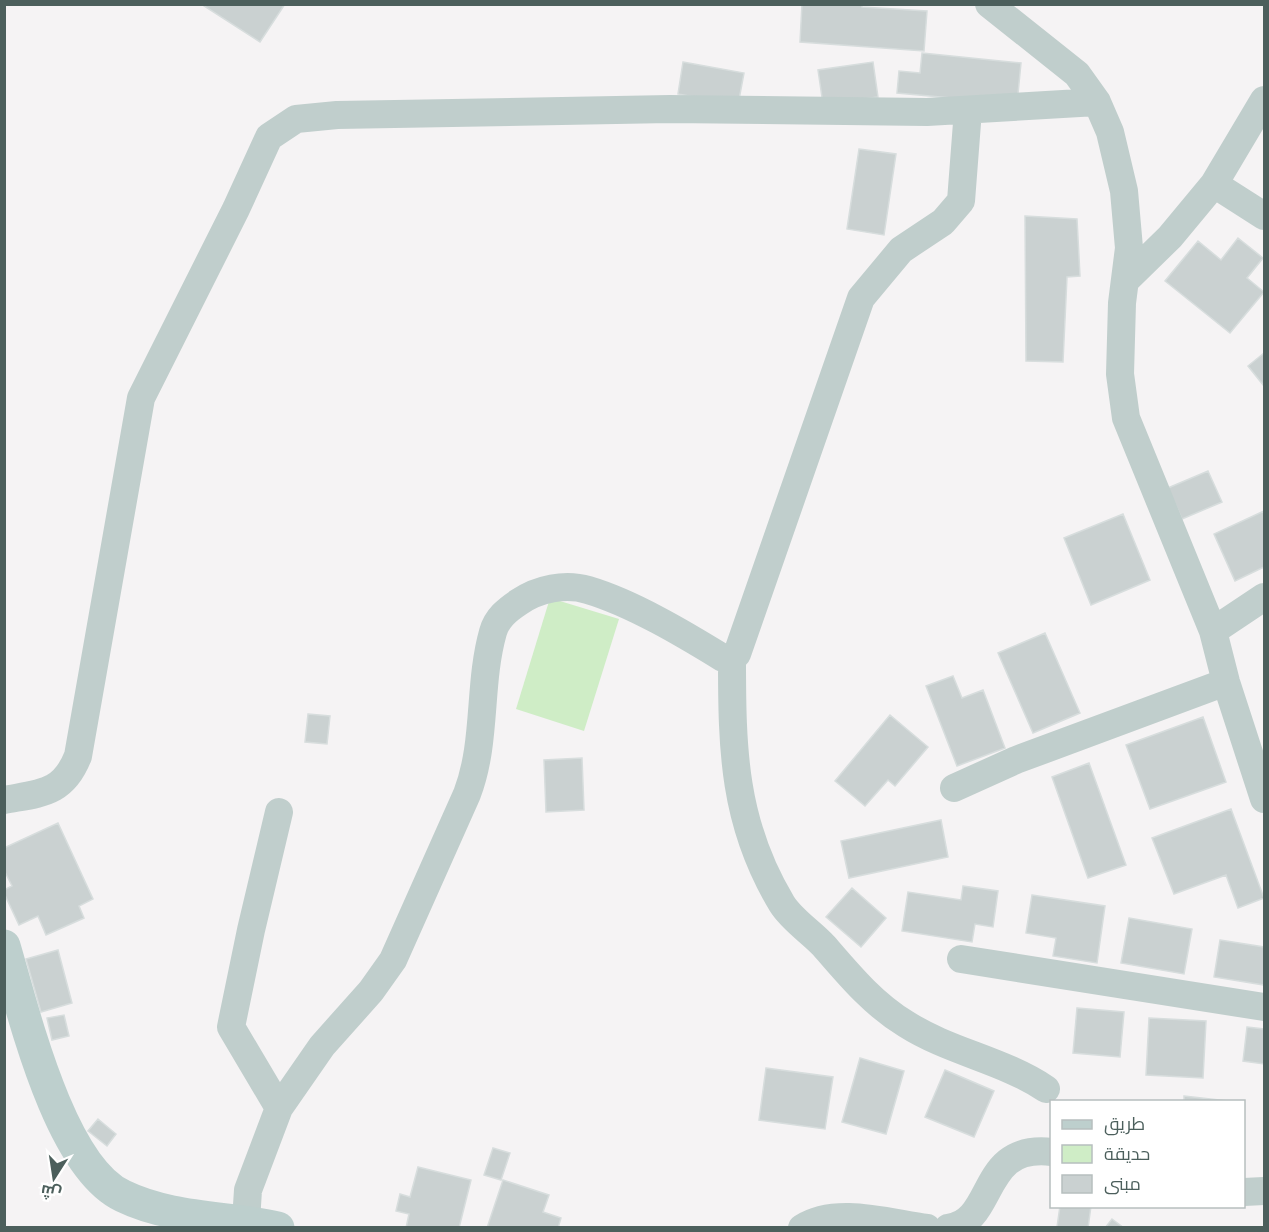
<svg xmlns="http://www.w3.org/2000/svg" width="1269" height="1232" font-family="'Roboto Condensed',Cairo,sans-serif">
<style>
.green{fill:#cfedc6}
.building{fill:#cad1d1;stroke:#d7dddd;stroke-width:1.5}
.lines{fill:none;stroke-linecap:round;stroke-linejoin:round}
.street{stroke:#c0cecc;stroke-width:28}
.secondary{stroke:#bdcfcd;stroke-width:33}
</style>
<rect width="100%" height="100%" fill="#f5f3f4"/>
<!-- green -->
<path class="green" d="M550,598L619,619L584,731L516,709Z"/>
<!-- building -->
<path class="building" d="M201,4H285L260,42Z
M802,4H862V7L927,11L924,51L800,42Z
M922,53L1021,63L1017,104L897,93L899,71L920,73Z
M683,62L744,73L738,105L678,94Z
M873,62L878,97L823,104L818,70Z
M859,149L896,154L884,235L847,229Z
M1025,216L1077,219L1080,276L1067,277L1063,362L1026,361Z
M1238,238L1263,258L1247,278L1264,292L1230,333L1165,281L1198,241L1221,260Z
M1264,353V386L1248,366Z
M1208,471L1222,502L1182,519L1168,488Z
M1264,511V567L1235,581L1214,534Z
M1123,514L1150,580L1091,605L1064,538Z
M1045,633L1080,713L1033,733L998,653Z
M953,676L962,698L983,690L1005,748L957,766L926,686Z
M308,714L330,716L327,744L305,742Z
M890,715L928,747L895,786L888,780L865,806L835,781Z
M1203,717L1226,782L1150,809L1126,745Z
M582,758L584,810L546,812L544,760Z
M1089,763L1126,865L1088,878L1052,777Z
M1231,809L1264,898L1238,908L1226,875L1174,894L1152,838Z
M941,820L948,857L849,878L841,841Z
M58,823L93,899L79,906L84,918L46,935L38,916L19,925L4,893V890L12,886L4,870V848Z
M963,886L998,891L993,927L975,924L972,942L902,931L908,892L961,900Z
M852,888L886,918L861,947L826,917Z
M1032,895L1105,906L1097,963L1053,956L1056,938L1026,933Z
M1129,918L1192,929L1184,974L1121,963Z
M1220,940L1264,947V985L1214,977Z
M58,950L72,1003L41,1012L26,959Z
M1077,1008L1124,1012L1120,1057L1073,1053Z
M64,1015L69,1036L52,1040L47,1018Z
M1149,1018L1206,1021L1203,1078L1146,1075Z
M1247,1027L1264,1029V1064L1243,1061Z
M860,1058L904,1071L886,1134L842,1122Z
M766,1068L833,1077L825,1129L759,1120Z
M945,1070L994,1091L974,1137L925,1117Z
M1184,1096L1237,1102H1184Z
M98,1119L116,1134L107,1146L88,1131Z
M493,1148L510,1153L501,1180L484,1175Z
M418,1167L471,1180L459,1228H406L409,1214L396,1211L400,1194L410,1197Z
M503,1180L549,1195L543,1212L561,1218L558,1228H487Z
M1060,1206H1091L1088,1228L1057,1227Z
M1112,1219L1124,1228H1105Z"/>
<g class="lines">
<!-- street -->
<path class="street" d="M989,4L1077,74L1097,102L1110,132L1124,191L1129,248L1122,303L1120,374L1126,418L1213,631L1226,682L1264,799
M1214,184L1264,216
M1125,281L1170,237L1214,184L1264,100
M1213,631L1264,597
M732,658C732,749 733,823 782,904C792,920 811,932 824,946C849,975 873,1004 906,1024C950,1052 1003,1060 1046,1089
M954,788L1016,760L1226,682
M4,800C41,793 63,794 78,756L141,398L236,209L269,137L296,119L337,115L670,109L927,112L1097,102
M279,812L251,930L231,1027L279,1108
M961,959L1264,1007
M1244,1192L1264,1191
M246,1221L248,1190L279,1108L322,1046L371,991L393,960L467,794C487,742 478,685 493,632C497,618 507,610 519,602C538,589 565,583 588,590C632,603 684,634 723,658H732L737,654L861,298L901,250L943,222L961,201L968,110
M802,1228C836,1206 889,1223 927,1228
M948,1228C997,1222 978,1143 1052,1152"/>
<!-- secondary -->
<path class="secondary" d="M4,946C23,1010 59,1166 123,1196C170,1219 228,1217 278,1228"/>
</g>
<!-- border -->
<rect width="1269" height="1232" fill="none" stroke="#4c5f5c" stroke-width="12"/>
<!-- legend -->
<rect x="1050" y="1100" width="195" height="108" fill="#ffffff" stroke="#b7bfbe" stroke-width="1.5"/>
<rect x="1062" y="1120" width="30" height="9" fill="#bdcfcd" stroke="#b7bfbe" stroke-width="1.5"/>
<text x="1104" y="1130" font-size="18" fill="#4c5f5c">طريق</text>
<rect x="1062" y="1145" width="30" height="18" fill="#cfedc6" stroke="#b7bfbe" stroke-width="1.5"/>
<text x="1104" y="1160" font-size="18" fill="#4c5f5c">حديقة</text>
<rect x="1062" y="1175" width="30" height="18" fill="#cad1d1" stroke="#b7bfbe" stroke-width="1.5"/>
<text x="1104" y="1190" font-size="18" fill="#4c5f5c">مبنى</text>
<!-- north arrow -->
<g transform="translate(54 1178) rotate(192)" stroke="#ffffff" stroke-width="4.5" paint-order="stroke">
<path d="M0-4.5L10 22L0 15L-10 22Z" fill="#4c5f5c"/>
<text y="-9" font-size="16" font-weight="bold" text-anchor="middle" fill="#4c5f5c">ش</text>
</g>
</svg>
